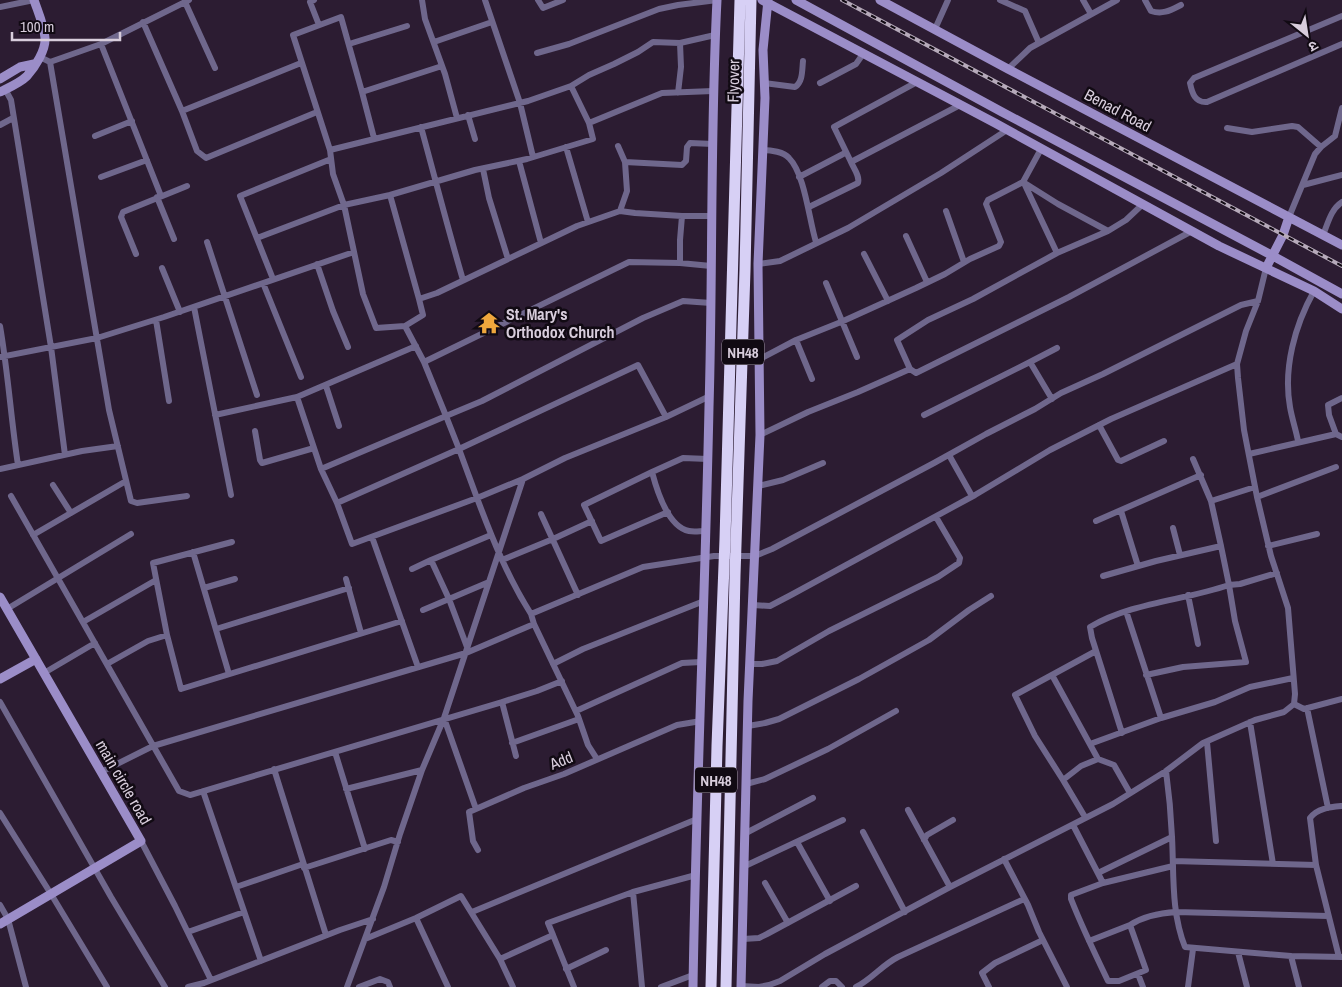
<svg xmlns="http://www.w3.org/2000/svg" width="1342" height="987" font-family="'Archivo Narrow','Noto Sans Devanagari',sans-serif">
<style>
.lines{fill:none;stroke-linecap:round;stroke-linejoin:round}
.street{stroke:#6f678c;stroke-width:6}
.secondary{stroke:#9b8dc8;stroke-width:9}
.highway{stroke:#d7d0f5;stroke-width:11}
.rail-casing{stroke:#b6aaba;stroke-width:4}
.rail{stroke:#110a13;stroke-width:2;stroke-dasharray:5.5;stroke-linecap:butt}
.labels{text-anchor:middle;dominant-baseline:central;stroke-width:5;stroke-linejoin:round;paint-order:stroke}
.shield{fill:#110a13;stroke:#9c92a0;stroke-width:1}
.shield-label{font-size:15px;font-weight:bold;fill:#d8cddc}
.street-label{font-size:16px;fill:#d8cddc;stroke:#110a13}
.poi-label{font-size:16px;font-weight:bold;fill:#d8cddc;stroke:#110a13;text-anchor:start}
</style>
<rect width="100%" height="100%" fill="#2c1c32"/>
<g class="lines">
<!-- street -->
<path class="street" d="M314,0L310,2L319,25
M422,0L425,19L445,74L457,118
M485,0L520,103L533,157
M538,0L543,8L563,0
M1000,0L1025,11L1039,43
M1083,0L1091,14
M1145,0L1151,11C1163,15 1171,10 1181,5
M185,2L215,68
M0,7L34,0
M1342,16L1194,78L1190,83C1192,93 1195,103 1207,102L1342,44
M143,22L182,111L197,151L206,158L317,112
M935,29L948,0
M434,42L492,22
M101,44L161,196
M349,44L407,26
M537,53L569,44L659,9L678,5L717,0
M40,57L50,62L101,44L189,0
M50,62L109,410L131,501L137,503L187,496
M1008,69L1030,48L1117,0
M917,82L834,127L851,162L960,105
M764,83L795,87C803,82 802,70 803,61
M820,83L856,64L863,54
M571,86L589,75L614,64L638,52L653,42L680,43L715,35
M5,89L11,100L51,347L65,455
M678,93L681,67L680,43
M182,111L301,63
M468,115L475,139
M589,123L662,93L713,91
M0,125L13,118
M421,127C435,178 448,229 463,280
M1227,128L1252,132L1292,126L1298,127L1321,147
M95,136L132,121
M374,138L362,92L442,66
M618,146L625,162
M566,147L588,222
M330,150L293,35L341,17L362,92
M763,150C771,150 784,152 789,158C805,174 809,220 816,242
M519,161L541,243
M483,169L489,198L508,259
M101,177L147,160
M799,177L845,153
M1023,182L1058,204L1108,231L1126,220L1143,204
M1024,183L1057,253
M1303,185L1342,175
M390,195L419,299
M157,197L174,239
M809,207L858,183C860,176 854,169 851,162
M620,211L627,191L625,162L682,165L686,161L687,147L690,143L713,144
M946,211L964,262
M1289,217L1315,154L1321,147L1335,136L1342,108
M1323,235C1328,223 1331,209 1342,202
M906,236L927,282
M257,238L344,205L390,195L475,170L527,159L593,139L589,123L571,86L528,101L330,150L333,174L344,205L363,294L376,328L405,326
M207,242L257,395
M136,254L121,217L123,212L187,186
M864,254L888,301
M680,263V240L682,216H713
M317,264L333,311L348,347
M758,264L780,261L848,228L941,173L1007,130
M162,268L180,312
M273,279L240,196L331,159
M263,283L301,377
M826,283L857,357
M194,307L231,495
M156,320L169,401
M0,326C8,372 11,419 18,465
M796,340L812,379
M0,357L97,338L164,317L354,252
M760,359L796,340L841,322L916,288L945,274L970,259L999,246L1001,242L986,204L988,200L1023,182L1041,149
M424,362L405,326L423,315L419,299L437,293L577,226L620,211L635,213L682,216
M1030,362L1057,348
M910,369L916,373L1069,297L1192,231
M326,386L339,426
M297,397L321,469L337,503L459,449L446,416L482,401L643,318L683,301L711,303
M215,415L297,397L416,346
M924,415L1030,362L1052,399
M1099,425L1118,460L1121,461L1164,441
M255,431L260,460L262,463L314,448
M1336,434L1329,415L1328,405L1342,398
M760,435L808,412L858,392L910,369L897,340L928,320L973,299L1057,253L1108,231
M1298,441C1296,430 1292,419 1290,407C1283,368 1295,325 1314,291
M1249,454L1336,434L1342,437
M949,455L972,496
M1193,459L1211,501L1255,487
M0,469L82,451L118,446
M321,469L446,416L424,362L629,262L680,263L711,266
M652,472L584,505L601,541L668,512
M523,479L477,498L459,449L638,365L666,417
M53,485L71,513
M758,486L783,480L823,463
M11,496L179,791L190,795L502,702
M1257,497L1336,467
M337,503L352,544L477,498C492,538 508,578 531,614
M1121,511L1138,566
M541,514L578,595
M1096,521L1201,475
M1173,528L1180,555
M706,531C700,531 694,532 689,531C668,527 657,491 652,472L683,458L708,459
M33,535L126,481
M372,537L418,667
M1268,546L1317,534
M193,552L229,674
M502,560L553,539L592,521
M412,569L431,560
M1103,576L1156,561L1221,546L1211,501
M346,579L361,633
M204,588L235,579
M1188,595L1198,644
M753,605L770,606L791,595L975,495L1050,450L1111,419L1237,364
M7,609L131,534
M423,610L489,582
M1126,611L1161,718
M83,622L156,580
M534,624L578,716L588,745L597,759
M216,629L349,588
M167,635L153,563L232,542
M467,647L449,599L431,560L491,535
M107,664L148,641L167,635L181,689L402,621
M553,664L583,649L704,601
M750,664H762L777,661L829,631L938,577L959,563L960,558L936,517
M44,673L95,643
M1052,675L1098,759
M1146,675L1183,667L1246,662L1235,621L1229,585L1240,584L1277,573
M0,702L111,897L165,987
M1294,704L1304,709L1342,699
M1307,708L1328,808
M576,711L682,663L701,662
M444,718L476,809
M1250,722L1273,864
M748,726L765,723L779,719L859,679L929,640L969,610L991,596
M1122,733L1092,638L1090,627C1133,602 1182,601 1229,585L1221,546
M1207,742L1216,841
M512,743L579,719
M1090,744L1161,718L1215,702L1250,687L1293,678
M335,752L365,849
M516,756L502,702L537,691L562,681
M274,769L326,935
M1166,771C1169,793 1171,815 1172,837C1174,874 1171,912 1185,947L1291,956L1342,957
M101,772L153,746L466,653L534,624L531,614L643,567L714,556H755L772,549L934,463L986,434L1035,409L1061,393L1103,374L1241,305L1258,301
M1063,780L1035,736L1015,695L1096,651
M746,784L765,779L828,749L896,711
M346,789L422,770
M203,791L261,961
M908,810L950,887
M0,813L51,894L107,987
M1085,817L1063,780L1081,766L1098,759L1114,765L1130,793
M1073,825L1103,883L1071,895V899C1082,927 1095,954 1108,981H1119L1146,970L1130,925L1089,941
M863,832L905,912
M746,833L813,798
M924,840L927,835L953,820
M141,841L175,906L211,980
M797,842L830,901
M478,850L473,841L469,812L524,788L564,774L677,725L701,721
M1004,859L1028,905L1039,932L1067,987
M1173,861L1316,865
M745,866L843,820
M304,868L391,840L398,842
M1098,873L1172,837
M765,883L788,923
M1103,883L1173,866
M236,887L303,864
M633,892L642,987
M0,905L8,919L26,987
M472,912L697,819
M416,918L448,987
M1130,925C1144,916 1159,913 1176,912L1328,916
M188,932L244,912
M553,935L574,987
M365,939L416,918L461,896L500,959L513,987
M743,939L759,938L767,934L856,886
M1238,952L1247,987
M1291,956L1299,987
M1339,957L1316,865L1310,818C1317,808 1331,807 1342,806
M500,959L553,935L548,923L633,892L696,875
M566,969L606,950
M1138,974L1143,987
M741,986L759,987L769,985L780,981L825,954L950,887L1113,804L1166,771L1203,743L1255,720L1284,712L1294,704L1295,694L1288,608L1271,556L1257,497L1244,430L1238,378L1237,364L1246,331L1258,301L1266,268
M188,987L204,983L340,930L373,919
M347,987L384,887L400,834L422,770L444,718L523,479L565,458L666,417L710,396
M359,987L380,979L388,982L390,987
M661,987L693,975
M822,987L830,981H836L842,987
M856,987C872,979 882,965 898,957L1024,899
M989,987L982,973L995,963L1043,940
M1188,987L1193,949"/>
<!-- secondary -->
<path class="secondary" d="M762,0L995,123L1219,246L1314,291L1342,309
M796,0L1002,112L1273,256L1342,294
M880,0L1008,69L1342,245
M0,79L20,67L34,64
M0,92C8,88 20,83 27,76C35,67 46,50 45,38C44,25 38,12 34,0
M1266,268L1283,235L1289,217
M0,597L141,841L0,924
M0,679L36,659
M693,987C696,794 705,600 709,407C713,271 710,135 717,0
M741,987L748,701L760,435L758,264L765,98L763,50L768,0"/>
<!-- highway -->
<path class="highway" d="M711,987L717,746L725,539L740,0
M726,987L735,575L745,270L751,0"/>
<!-- rail casing -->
<g class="rail-casing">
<path id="rail" d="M842,0L1342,266"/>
</g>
<!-- rail -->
<use href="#rail" class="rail"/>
</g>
<!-- icons -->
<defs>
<g id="temple-bare" transform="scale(1.725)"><path d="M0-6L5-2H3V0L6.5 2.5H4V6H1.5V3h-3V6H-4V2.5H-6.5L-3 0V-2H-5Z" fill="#efa73d" stroke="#110a13" stroke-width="2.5" paint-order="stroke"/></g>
</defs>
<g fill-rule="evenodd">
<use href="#temple-bare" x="489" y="323"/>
</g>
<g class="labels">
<!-- shield labels -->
<g class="shield">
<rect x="722" y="339.5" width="42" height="25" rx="4"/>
<rect x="695" y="767.5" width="42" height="25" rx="4"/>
</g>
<g class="shield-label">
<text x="743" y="352">NH48</text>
<text x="716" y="780">NH48</text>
</g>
<!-- street labels -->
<g class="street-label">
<text transform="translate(733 81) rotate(-89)">Flyover</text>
<text transform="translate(1118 110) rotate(28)">Benad Road</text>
<text transform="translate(561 760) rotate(-22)">Add</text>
<text transform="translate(124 782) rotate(60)">main circle road</text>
</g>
<!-- poi labels -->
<g class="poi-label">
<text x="506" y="314">St. Mary's<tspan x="506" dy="18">Orthodox Church</tspan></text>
</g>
</g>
<!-- north arrow -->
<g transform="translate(1307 35) rotate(150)" stroke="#110a13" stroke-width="4" paint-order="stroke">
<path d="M0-4L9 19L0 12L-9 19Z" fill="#d8cddc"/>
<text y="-8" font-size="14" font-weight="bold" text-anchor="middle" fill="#d8cddc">उ</text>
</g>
<!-- scale -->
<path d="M12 32v8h108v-8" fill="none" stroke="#d8cddc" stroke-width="2.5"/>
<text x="20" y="32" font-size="15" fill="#d8cddc" stroke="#110a13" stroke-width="4" paint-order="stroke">100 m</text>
</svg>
